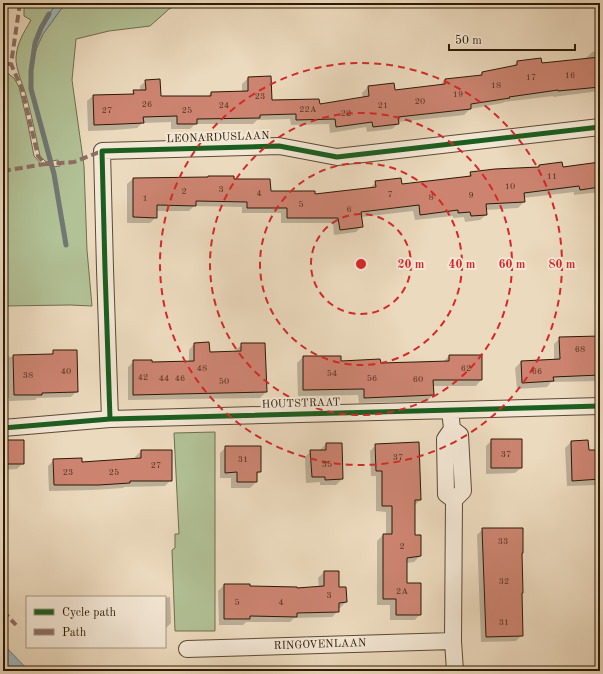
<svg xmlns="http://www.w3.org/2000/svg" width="603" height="674" font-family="'Old Standard TT',serif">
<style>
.green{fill:#b2c196;stroke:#6f6e4e}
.water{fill:#9fb7bd;stroke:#717873}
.shadow{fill:#0003}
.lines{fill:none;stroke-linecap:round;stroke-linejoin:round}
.stream{stroke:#717873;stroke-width:5}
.building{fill:#cc8471;stroke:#2c1a05}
.street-casing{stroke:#5c4a33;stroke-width:18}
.street{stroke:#f3e7d5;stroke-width:16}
.quiet{stroke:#8d6e63;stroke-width:4;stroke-dasharray:8 4;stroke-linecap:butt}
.cycleway-casing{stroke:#f3e7d5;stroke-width:8}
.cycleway{stroke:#1b5e20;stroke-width:5}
.ring{fill:none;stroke:#d62828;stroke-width:2;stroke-dasharray:7 5}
.labels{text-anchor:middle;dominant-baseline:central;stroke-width:4;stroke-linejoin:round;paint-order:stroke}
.number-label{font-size:9px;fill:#543420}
.street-label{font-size:11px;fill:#2c1a05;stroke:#f3e7d5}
.centre{fill:#d62828;stroke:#f3e7d5;stroke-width:2}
.ring-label{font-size:12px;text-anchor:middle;font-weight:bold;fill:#d62828;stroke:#f3e7d5;stroke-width:4;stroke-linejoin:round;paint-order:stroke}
</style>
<rect width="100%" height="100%" fill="#ecdabe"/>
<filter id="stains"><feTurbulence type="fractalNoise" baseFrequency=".005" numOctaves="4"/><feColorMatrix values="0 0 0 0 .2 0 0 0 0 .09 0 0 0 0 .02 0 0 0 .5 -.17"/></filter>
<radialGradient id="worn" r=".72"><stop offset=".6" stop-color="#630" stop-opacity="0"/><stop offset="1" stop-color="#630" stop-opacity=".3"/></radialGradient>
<!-- green -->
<path class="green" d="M24,3H57L43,23L35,43L33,59L37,47L43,34L64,5L67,3H182L169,9L150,26L109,31L76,39L72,80L84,166L87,250L92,306L70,305L3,306V71L6,72L14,78L19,87L27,120L34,156L42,165L48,164L52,167L60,166L58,160L46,162L40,156C36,137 32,117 27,99C24,87 15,68 16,57C17,43 24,32 31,20L24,16Z
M215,432V631H175L172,550L175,548V534H179L174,433Z"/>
<!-- water -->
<path class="water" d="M57,3H67L64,5L43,34L37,47L32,63L35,43L43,23Z
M3,644L29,671H3Z"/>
<!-- shadow -->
<path class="shadow" d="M600,51V91L553,97V96L504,102L503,103L470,109L464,115L397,122L398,124L392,129L367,132L366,127L330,133L329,124L291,125L290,119L257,120L253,124H195L190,129H171V122L142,123L137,128L115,130L88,131L87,101L93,96L131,95L134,91H140V86L146,81L160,97H207L211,93L242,92V84L248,78L271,101L319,105L363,98L362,93L368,87L393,84L394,91L439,86L445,80L479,76L482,73L512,67L517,62L541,65L587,59L586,58L592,52Z
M600,163V192L574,195V192L523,198L524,202L518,208L485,210L486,215L480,220L465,222L464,217L453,218V216L415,220L413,211L361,217L362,226L356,232L334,235L333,223H281V213H242V207L194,206L189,211H156V217L150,223H127V184L133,179L233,180L270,192L314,195L370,188L376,182L401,185L466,178L471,173L537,168L539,166L562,168Z
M560,338L600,353V381L551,382L547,387L517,389L515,368L521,362L554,360V344Z
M194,344L209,353L236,352V350L242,344L266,392L260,398L128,400V367L134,361L151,363L189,362V350Z
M54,351L77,391L71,397L37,398L35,400L9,401V398L3,399V357L50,356Z
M449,356L481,380L476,386H432L433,395L427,401L359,403L358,395L298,396L297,363L303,357L340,362L380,364L443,362Z
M492,440L521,468L515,473L486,474V446Z
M3,441L23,463L17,469L3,470Z
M587,441L588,451H600V483L598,485L567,486L565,448L571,442Z
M326,444H341L342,479L336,485H320V482L306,483L305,457L311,451L320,450Z
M376,445L420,500L414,506V536L420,556L414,562L406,563V584L420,614L415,620H390V605H377V541L383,535H386V512L376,511V476H371L370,451Z
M226,447L260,471L256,476V482L250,488H231V478H220V453Z
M141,451H171V480L165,486L124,487L123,488L92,490L49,491L48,466L54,460L81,463L135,460V457Z
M483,529L521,553L522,593L521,594L522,635L516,641L481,642L477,535Z
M324,572L338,588L346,602L340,608H338V611L332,617L294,618L290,622H246L243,625H219L218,591L224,585L249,587L296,589L319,588L318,578Z
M170,597L171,623L165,629V598Z"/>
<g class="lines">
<!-- stream -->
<path class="stream" d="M49,14L41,28L35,43L31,71V89L54,174L66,245"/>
</g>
<!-- building -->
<path class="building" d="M600,57V87L558,91V90L509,97L510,98L471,104V109L398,117L399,124L373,127L372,122L336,127L335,119L296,120V114L260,115V118L197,119V124H177V116L143,117L144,123L122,124L94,125L93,95L134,94L133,90H146L145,80L160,79L161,96H211V92L248,91V77L271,76L272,100L319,99L320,104L369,96L368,86L394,83L395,90L445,84V79L482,75V72L517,65V61L541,58L542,63Z
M562,162L563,167L600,162V187L580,190L579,186L524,193L525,202L486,204L487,215L471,216L470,212L458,213V210L420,215L419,205L361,212L363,227L340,230L338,218H287V208H247V202L196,201V206L157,205V218L133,217V178L208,177V176H234V179H270L271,191H315V194L376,187L375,181L401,178L402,184L471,176L470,172L495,169L539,167V165Z
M600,336V375L553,377L554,381L522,383L521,361L560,359L559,337Z
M209,342L210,352L241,351V343H265L267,392L133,395V360H152V362L194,361V343Z
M53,350H77L78,392L42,393V395H14L13,355L53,354Z
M449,355H482V380H433L434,395L364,398V389L303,390V356H341V361L380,359L381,363L449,361Z
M491,439H522V468H491Z
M3,440H24V464H3Z
M588,440L589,450H600V479L572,481L571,441Z
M419,442L421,500H415V535H421V556L407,558V583H421V615H396V599H383V534H392V506H382V471H376L375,444Z
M326,443H342L343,479L325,480V477H312L310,450H326Z
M225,446H261V472H257V482H237V472L225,473Z
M141,450H172V481H130V483L99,485H54L53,459L82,458V462L141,458Z
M482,528H523V553H522L523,593H522L523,636L486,637Z
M324,571H339V587H346L347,602L339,603V612L297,613V617L250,616V619H224V584H250V586L297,587V588L324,586Z"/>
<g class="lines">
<!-- street casing -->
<g class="street-casing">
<path id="street" d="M110,419L105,269L102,151L279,146L337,157L600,127
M451,419L452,429L445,439L446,494L454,500
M3,428L110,419L600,406
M452,429L460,435L463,491L454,500L453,641L455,671
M187,649L453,641"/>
</g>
<!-- street -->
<use href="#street" class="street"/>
<!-- quiet -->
<path class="quiet" d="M20,3L11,64L22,89L38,156L45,164H48L74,162L102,151
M3,64H11
M3,171L45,164
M3,611L16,625"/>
<!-- cycleway casing -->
<g class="cycleway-casing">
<path id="cycleway" d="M110,419L105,269L102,151L279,146L337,157L600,127
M3,428L110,419L600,406"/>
</g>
<!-- cycleway -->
<use href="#cycleway" class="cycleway"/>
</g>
<!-- distance rings -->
<g class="ring">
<circle cx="361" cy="264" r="50"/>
<circle cx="361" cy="264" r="101"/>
<circle cx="361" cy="264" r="151"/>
<circle cx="361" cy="264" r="201"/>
</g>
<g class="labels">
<!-- number labels -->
<g class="number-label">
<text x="570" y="75">16</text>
<text x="531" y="77">17</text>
<text x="496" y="85">18</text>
<text x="458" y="94">19</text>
<text x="260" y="96">23</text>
<text x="420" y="101">20</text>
<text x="147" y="104">26</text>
<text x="224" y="105">24</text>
<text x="383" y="105">21</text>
<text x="308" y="109">22A</text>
<text x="107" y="110">27</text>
<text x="187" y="110">25</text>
<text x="346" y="113">22</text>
<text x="552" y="176">11</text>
<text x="510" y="186">10</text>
<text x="221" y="189">3</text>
<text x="184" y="191">2</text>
<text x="259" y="193">4</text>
<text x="390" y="194">7</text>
<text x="471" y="195">9</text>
<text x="431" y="197">8</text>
<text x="145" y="198">1</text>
<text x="301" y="204">5</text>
<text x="349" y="209">6</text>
<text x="580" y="349">68</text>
<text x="202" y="368">48</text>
<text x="466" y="368">62</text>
<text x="66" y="371">40</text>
<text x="537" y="371">66</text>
<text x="332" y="373">54</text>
<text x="28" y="375">38</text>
<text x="143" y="377">42</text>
<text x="164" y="378">44</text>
<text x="180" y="378">46</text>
<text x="372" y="378">56</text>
<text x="418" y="379">60</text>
<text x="224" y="381">50</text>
<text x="506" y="454">37</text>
<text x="398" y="457">37</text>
<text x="243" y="459">31</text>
<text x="327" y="464">35</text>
<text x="156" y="465">27</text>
<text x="68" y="472">23</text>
<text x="114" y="472">25</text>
<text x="503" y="541">33</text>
<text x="402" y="546">2</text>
<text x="504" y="581">32</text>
<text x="402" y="591">2A</text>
<text x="329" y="595">3</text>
<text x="237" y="602">5</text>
<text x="281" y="602">4</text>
<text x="504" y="622">31</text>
</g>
<!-- street labels -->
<g class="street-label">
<text transform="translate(218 138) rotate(-2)">LEONARDUSLAAN</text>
<text transform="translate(301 404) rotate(-2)">HOUTSTRAAT</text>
<text transform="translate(320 645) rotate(-2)">RINGOVENLAAN</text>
</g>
</g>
<circle cx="361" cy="264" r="6" class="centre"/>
<g class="ring-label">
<text x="411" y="268">20 m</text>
<text x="462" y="268">40 m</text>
<text x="512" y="268">60 m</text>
<text x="562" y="268">80 m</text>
</g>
<!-- margin -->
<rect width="603" height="674" fill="none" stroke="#ecdabe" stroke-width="16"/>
<rect x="4" y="4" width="595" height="666" fill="none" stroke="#2c1a05" stroke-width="2"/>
<rect x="8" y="8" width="587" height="658" fill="none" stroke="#2c1a05"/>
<!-- legend -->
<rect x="26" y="596" width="140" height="52" fill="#f3e7d5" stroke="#a39582"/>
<rect x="34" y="609" width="20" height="6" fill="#1b5e20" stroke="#a39582"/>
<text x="62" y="616" font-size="12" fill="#2c1a05">Cycle path</text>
<rect x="34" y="629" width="20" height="6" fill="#8d6e63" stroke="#a39582"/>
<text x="62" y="636" font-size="12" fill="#2c1a05">Path</text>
<!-- scale -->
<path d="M449 44v6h126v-6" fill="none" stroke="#2c1a05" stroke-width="2"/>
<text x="455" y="44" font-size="12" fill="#2c1a05" stroke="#f3e7d5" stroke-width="3" paint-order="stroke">50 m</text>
<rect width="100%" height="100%" filter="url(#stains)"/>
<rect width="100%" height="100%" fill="url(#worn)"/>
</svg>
